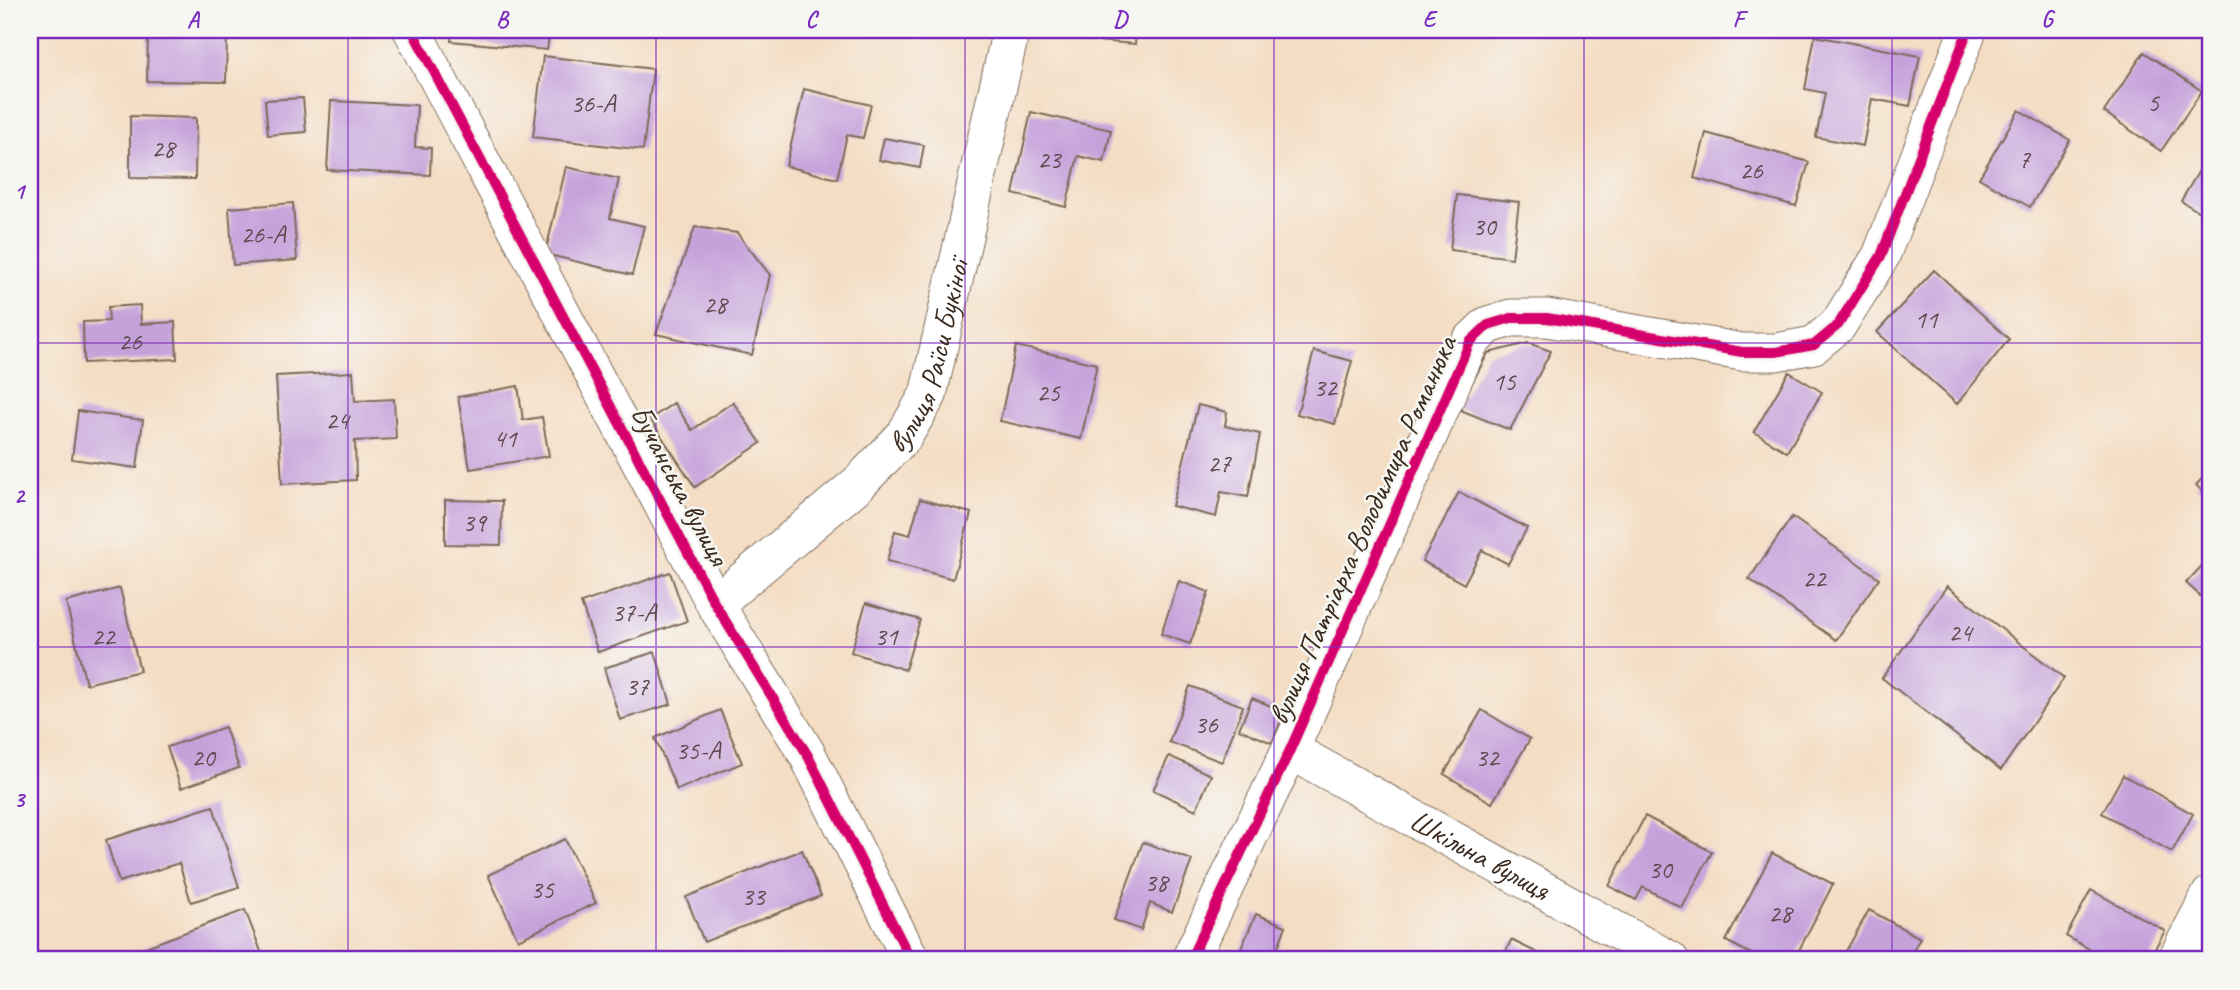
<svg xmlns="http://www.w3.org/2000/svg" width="2240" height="990" font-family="Caveat,sans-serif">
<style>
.building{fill:#c6a2db}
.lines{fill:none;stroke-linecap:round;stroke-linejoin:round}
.minor-casing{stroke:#7c6958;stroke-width:39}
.path{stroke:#7c6958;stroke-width:4.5;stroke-dasharray:5 5;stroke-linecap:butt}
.minor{stroke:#fff;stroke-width:37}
.cycleway-casing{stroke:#f6f6f2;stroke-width:15}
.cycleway{stroke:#d6006c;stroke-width:10}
.grid{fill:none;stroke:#7b2cbf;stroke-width:2;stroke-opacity:0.55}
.labels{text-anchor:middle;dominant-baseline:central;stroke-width:5;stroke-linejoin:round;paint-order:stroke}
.number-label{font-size:26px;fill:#5e484d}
.street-label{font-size:30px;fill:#3b2a1e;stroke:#f6f6f2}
.neatline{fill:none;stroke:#7b2cbf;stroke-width:2.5}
.grid-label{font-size:23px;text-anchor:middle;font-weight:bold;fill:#7b2cbf}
</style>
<rect width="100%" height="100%" fill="#f6f6f2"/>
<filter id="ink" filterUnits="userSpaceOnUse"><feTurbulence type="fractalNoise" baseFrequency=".0143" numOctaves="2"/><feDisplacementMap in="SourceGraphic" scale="14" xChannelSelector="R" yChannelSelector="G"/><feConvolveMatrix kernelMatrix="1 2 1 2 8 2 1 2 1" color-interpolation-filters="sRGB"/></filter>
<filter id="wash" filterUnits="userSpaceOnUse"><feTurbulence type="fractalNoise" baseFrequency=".00686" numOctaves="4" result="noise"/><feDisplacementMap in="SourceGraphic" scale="28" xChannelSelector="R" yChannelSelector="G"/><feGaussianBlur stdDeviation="1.57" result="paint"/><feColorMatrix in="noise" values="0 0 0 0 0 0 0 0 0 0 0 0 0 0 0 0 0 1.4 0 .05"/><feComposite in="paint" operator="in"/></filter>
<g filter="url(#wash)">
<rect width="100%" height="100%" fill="#f4ddc3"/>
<g id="blocks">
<!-- building -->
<path class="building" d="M452,30H550L547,50L451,41Z
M880,30H933L931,40Z
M1084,30H1136L1135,44L1083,40Z
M148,31L227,33L226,82L147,81Z
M1815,36L1920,56L1910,106L1872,99L1863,146L1816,137L1825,93L1805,89Z
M2144,52L2202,91L2161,151L2104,112Z
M543,56L653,69L643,150L533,137Z
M804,89L871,105L863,138L847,135L837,179L786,166Z
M303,98L306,132L268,135L265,100Z
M331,101L417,105L415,147L431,148L430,175L327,170Z
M2019,110L2070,140L2030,207L1979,178Z
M1031,112L1111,130L1104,162L1078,156L1066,207L1013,194Z
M130,116L196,118L195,179L130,178Z
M1706,133L1809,162L1796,206L1694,178Z
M884,138L924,145L920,168L879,160Z
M566,167L619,179L610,218L644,226L632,275L545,254Z
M2200,169L2210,175V207L2206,216L2181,201Z
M1457,195L1519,202L1512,258L1450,250Z
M293,203L297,260L233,265L229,208Z
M695,227L737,233L770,275L752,355L656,334Z
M1934,270L2009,339L1957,404L1877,332Z
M140,305L141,324L175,322L177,359L84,363L83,322L109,321L108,307Z
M1528,343L1551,351L1510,430L1458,409L1488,353Z
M1016,346L1097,364L1081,439L1000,421Z
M1314,351L1352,361L1335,424L1297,414Z
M353,372L355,401L394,399L396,439L355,441L356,480L282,484L276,376Z
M1789,372L1822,392L1787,452L1754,432Z
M518,386L523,420L542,417L549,456L470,469L458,397Z
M733,402L761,443L695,487L650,419L674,403L692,430Z
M1198,405L1227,412L1225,426L1260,434L1248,497L1221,492L1216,517L1172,506Z
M78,411L143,420L137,468L72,459Z
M2210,470V499L2196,485Z
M1459,492L1527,528L1508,564L1482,550L1464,584L1422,561Z
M920,499L971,513L953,579L887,561L895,531L910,535Z
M445,500L502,501L501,545L445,544Z
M1792,517L1879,578L1836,640L1749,579Z
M2210,557V605L2186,583Z
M670,572L687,621L598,652L581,603Z
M1179,581L1209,592L1190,644L1161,634Z
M1947,586L2064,678L2001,770L1882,678Z
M120,588L140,671L86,684L66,602Z
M866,603L920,620L905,670L851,652Z
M655,652L671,704L620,720L604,668Z
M1190,686L1243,706L1222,762L1169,742Z
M1252,698L1285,712L1272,743L1239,729Z
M720,710L742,763L677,790L655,738Z
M1482,710L1530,739L1492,803L1444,774Z
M225,727L239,768L181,788L167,747Z
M1169,756L1211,775L1196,810L1153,790Z
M2123,775L2193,814L2172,852L2102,813Z
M213,806L239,887L191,902L179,863L119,882L106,840Z
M1645,816L1712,852L1682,908L1643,887L1636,900L1609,886Z
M565,839L596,903L518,940L488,875Z
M1143,842L1192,860L1172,912L1150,903L1141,930L1114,920Z
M802,850L821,896L704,942L686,897Z
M1772,853L1833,884L1794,960H1763L1726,941Z
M2091,890L2165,931L2148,960H2109L2066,936Z
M245,910L262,954L246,960H111Z
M1869,910L1920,938L1908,960H1841Z
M1256,914L1286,926L1273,960H1236Z
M1511,940L1552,960H1502Z"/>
</g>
</g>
<g filter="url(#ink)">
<use href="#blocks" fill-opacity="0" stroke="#7c6958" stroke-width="2"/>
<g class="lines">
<!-- minor casing -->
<g class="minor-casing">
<g id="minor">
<path d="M412,30L715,604L807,754L911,960"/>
<path id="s1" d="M715,604L858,484L904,436L928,395L1011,30"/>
<path id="s2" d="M1290,750L1670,960"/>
<path d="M1190,960L1290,750L1470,342L1488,325L1511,318H1547L1742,352H1776L1814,345L1838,325L1881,256L1968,30"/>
<path d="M2176,960L2210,895"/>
</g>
</g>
<!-- path -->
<path class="path" d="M30,82L34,30"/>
<!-- minor -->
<use href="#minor" class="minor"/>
<!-- cycleway casing -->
<g class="cycleway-casing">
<path id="cycleway" d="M412,30L715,604L807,754L911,960
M1190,960L1290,750L1470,342L1488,325L1511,318H1547L1742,352H1776L1814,345L1838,325L1881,256L1968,30"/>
</g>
<!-- cycleway -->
<use href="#cycleway" class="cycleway"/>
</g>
</g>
<!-- grid -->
<path class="grid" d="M348,30V960M656,30V960M965,30V960M1274,30V960M1584,30V960M1892,30V960M30,343H2210M30,647H2210"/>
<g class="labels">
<!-- number labels -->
<g class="number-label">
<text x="2153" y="102">5</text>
<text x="593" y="103">36-А</text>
<text x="163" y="148">28</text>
<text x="1049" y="159">23</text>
<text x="2024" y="159">7</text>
<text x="1751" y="170">26</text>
<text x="1484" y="226">30</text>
<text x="263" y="234">26-А</text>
<text x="715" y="304">28</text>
<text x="1926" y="319">11</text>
<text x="130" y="341">26</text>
<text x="1504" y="381">15</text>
<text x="1325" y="387">32</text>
<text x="1048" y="392">25</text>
<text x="337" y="420">24</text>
<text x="505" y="438">41</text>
<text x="1219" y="463">27</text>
<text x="474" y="522">39</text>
<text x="1814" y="578">22</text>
<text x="634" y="612">37-А</text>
<text x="1960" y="632">24</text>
<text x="103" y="636">22</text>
<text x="886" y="636">31</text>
<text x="637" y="686">37</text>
<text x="1206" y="724">36</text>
<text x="698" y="750">35-А</text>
<text x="203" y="757">20</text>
<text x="1487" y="757">32</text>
<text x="1660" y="869">30</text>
<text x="1156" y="882">38</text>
<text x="542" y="889">35</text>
<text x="753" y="896">33</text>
<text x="1780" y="913">28</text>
</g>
<!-- street labels -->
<g class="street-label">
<text stroke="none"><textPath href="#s1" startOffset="338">вулиця Раїси Букіної</textPath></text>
<text transform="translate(680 485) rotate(62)">Бучанська вулиця</text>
<text transform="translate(1362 530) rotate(-66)">вулиця Патріарха Володимира Романюка</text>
<text stroke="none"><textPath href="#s2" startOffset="217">Шкільна вулиця</textPath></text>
</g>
</g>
<!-- margin -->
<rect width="2240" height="990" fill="none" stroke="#f6f6f2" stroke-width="77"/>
<rect x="38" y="38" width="2164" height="913" class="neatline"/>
<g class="grid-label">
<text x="193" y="27">A</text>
<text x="502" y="27">B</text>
<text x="811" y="27">C</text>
<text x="1120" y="27">D</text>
<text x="1429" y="27">E</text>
<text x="1738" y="27">F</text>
<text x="2047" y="27">G</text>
<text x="19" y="199">1</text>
<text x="19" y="503">2</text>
<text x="19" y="807">3</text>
</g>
</svg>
